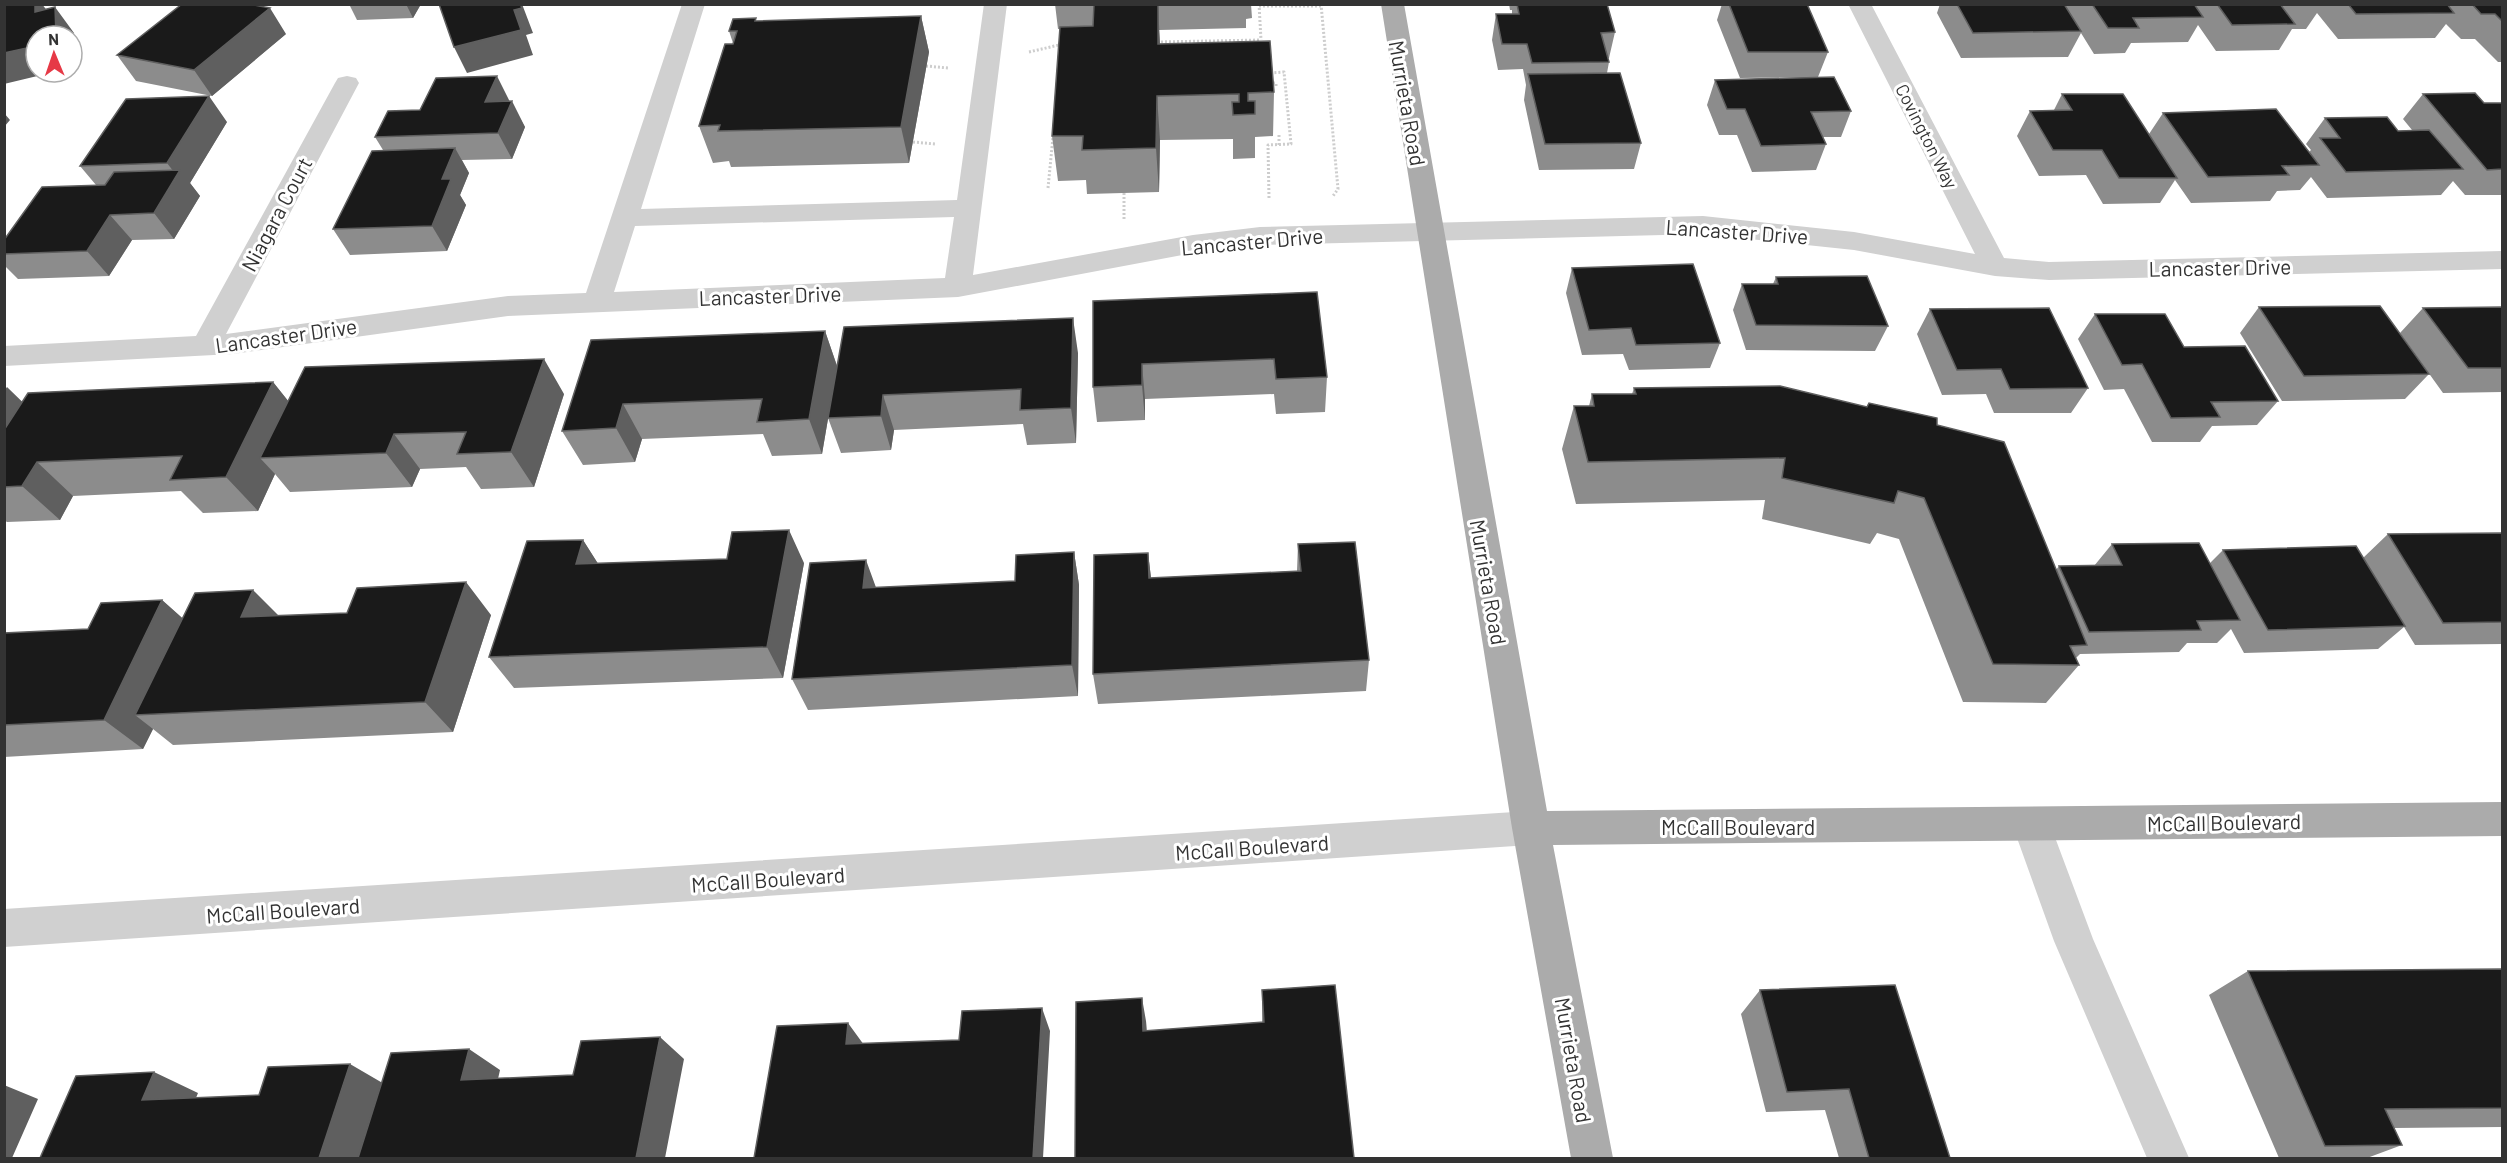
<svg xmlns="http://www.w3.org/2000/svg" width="2507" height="1163" font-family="Barlow,sans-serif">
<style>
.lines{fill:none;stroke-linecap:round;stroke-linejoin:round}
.path{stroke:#cdcdcd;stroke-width:3;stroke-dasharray:2 2;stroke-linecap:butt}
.minor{fill:#d0d0d0;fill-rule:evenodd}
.major{fill:#ababab;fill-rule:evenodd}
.wall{fill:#8c8c8c}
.shaded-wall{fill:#5f5f5f}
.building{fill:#1a1a1a;stroke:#5f5f5f;stroke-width:1.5}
.labels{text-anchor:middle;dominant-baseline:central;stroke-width:6;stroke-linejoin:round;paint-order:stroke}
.far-street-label{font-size:18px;fill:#333;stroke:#fff}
.street-label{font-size:21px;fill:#333;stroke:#fff}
</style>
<rect width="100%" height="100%" fill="#fff"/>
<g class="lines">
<!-- path -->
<path class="path" d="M1259,4L1261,40
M1321,4L1338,189L1333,196
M1259,6H1321
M1157,42L1261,40
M1029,52L1063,44
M926,66L948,68
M1269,83H1276V87
M1279,135V145
M913,142L935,144
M1048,188L1053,137
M1124,193V219
M1269,198L1268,145L1291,144L1284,72L1270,73"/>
<!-- minor -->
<path class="minor" d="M682,4H705L641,209L957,200L984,4H1007L973,275L1193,235L1260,227L1703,216L1854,232L1975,254L1848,4H1871L2004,258L2049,262L2502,251V269L2049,280L1995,276L1854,250L1703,234L1260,245L1193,253L958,297L508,316L233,354L4,366V346L196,336L335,83L338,78L347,76L356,78L359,83L226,334L508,296L586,293ZM954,217L945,278L614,292L635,226Z
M2031,807L2044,812L2050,824L2093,939L2189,1158H2147L2054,941L2012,824L2018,812Z
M1531,811L1544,816L1550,828L1544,840L1531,845L4,947V909Z"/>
<!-- major -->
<path class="major" d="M1381,4H1404L1547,811L2502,802V836L1553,845L1613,1158H1571L1512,828Z"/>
</g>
<!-- wall -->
<path class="wall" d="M349,4H421L413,18L357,20Z
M1055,4H1251L1252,18L1246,19V28L1159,30L1160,44L1274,92L1273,136L1255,137V158L1233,159V139L1160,140L1159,192L1087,194L1086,180L1058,181L1052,136L1060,29H1058Z
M1509,4H1607L1615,32L1609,58H1608L1609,62L1607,73L1641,143L1634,169L1539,170L1524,100L1526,85L1523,69L1498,70L1492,40L1496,14H1512V10H1510Z
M1722,4H1807L1828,52L1818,77L1851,111L1841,137H1823L1826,144L1816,170L1752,172L1737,135H1719L1707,105L1715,80L1808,77L1740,78L1717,20Z
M1940,4H2502V62H2498L2475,39H2461L2446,24L2435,38L2338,39L2317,13L2306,29H2292L2279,50L2216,51L2198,25L2188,42L2131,43L2125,53L2094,54L2081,33L2068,57L1961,58L1937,13Z
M921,16L929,52L909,163L731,167L729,161L713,163L699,126L733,43L729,31L757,21Z
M286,34L212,96L136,81L117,55Z
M2062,94L2149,134L2163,113L2309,152L2311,150L2306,144L2325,118L2398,131L2412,130L2403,119L2423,94L2484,103H2502V195H2465L2453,181L2441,195L2327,198L2311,177L2300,190L2277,191L2270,201L2191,203L2175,180L2160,203L2103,204L2086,175L2039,176L2017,136L2030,111L2054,110Z
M510,101L525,127L512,159L462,160L469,173L460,195L466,205L447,251L350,255L333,229L383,150L375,137L420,110Z
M227,122L190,183L200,196L174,239L132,240L109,276L18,279L4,265V240L96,185L80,166Z
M1572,268L1720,343L1710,368L1629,370L1623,354L1582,355L1566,293Z
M1776,277L1888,326L1875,351L1746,350L1733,310L1742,284H1773Z
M1317,292L1327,377L1325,412L1276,414L1274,394L1145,399V420L1097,422L1093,387V301Z
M2259,307L2429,374L2405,399L2282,401L2240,333Z
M2502,307V392L2443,393L2400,333L2423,308Z
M1930,309L2088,388L2071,413H1994L1986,394L1942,395L1917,334Z
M2095,314L2184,347L2278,401L2257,425L2212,426L2200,442H2152L2124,389L2104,390L2078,339Z
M844,327L1078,353L1076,443L1027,445L1023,424L894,430L891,450L841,453L828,418Z
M825,331L837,366L822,454L772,456L763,434L642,439L635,462L583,465L562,431L591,340Z
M273,382L288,401L564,394L534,487L481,489L466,467L420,469L412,487L290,492L275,474L258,511L203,513L181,491L73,496L60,520L7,522L4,520V387L22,402Z
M1634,388L1866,407L1869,403L1937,425L2056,570L2059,566H2094L2112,544L2210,563L2223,550L2363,558L2388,534L2502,533V644L2415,645L2404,627L2378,649L2244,653L2231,629L2217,643H2187L2179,652L2080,654L2076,658L2079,665L2046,703L1963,702L1899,539L1877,533L1870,544L1762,519L1765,500L1576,504L1562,449L1574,406H1589L1592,394H1632Z
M583,540L598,564L804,563L783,678L514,688L489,657Z
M1298,544L1369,660L1366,691L1098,704L1093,674L1148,553L1151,578L1297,571Z
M1074,552L1079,585L1078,696L808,710L792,679L876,588L1015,581Z
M162,600L182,618L279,616L491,615L453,732L173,745L153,729L143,749L4,757V633L88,629Z
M2502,969V1127L2394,1128L2402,1145L2367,1158H2279L2209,995L2248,971Z
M1335,985L1075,1158L1146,1021L1147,1031L1262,1022V990Z
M1760,990L1950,1158H1839L1825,1110L1766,1112L1741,1014Z"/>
<!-- shaded-wall -->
<path class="shaded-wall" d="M35,4H42L54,20L35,12Z
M406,4H421L413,18Z
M520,4H522L533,33L526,35L533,55L467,73L454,47Z
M1158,4L1160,45L1158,44Z
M55,7L74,33L76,67L72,68V36H56Z
M270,8L286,34L212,96L194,70Z
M921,16L929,52L909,163L901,127Z
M36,46V72H54L4,84V53Z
M497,76L510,102H485Z
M209,96L227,122L190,183L200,196L174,239L154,213L177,176L167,163Z
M1157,96L1160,140L1159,192L1156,148Z
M512,101L525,127L512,159L498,133Z
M4,113L10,120L4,127Z
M455,148L469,173L460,195L466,205L447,251L432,226L442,179Z
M110,215L132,240L109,276L87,251Z
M1073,318L1078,353L1076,443L1071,408Z
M825,331L837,366L822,454L809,419Z
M544,359L564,394L534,487L511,452Z
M1142,364L1145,399V420L1142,385Z
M273,382L301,417L260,458L275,474L258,511L226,477Z
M7,387L43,422L4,484V391Z
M883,395L894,430L891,450L881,416Z
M623,404L642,439L635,462L616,428Z
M394,434L420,469L412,487L386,453Z
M37,462L73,496L60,520L22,486Z
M789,530L804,563L783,678L767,647Z
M583,540L604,573L576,564Z
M1074,552L1079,585L1078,696L1072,665Z
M1148,553L1152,586L1149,578Z
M866,560L878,593L863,588Z
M466,582L491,615L453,732L425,702Z
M253,590L286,623L241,617Z
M162,600L198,632L135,715L153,729L143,749L104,720Z
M1142,998L1146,1021L1147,1053L1143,1031Z
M1042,1008L1050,1031L1043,1158H1033Z
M848,1023L864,1045L846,1044Z
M660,1037L684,1059L665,1158H636Z
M469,1049L500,1070L493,1101L461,1080Z
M350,1064L386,1085L363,1158H319Z
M154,1072L198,1093L187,1120L142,1100Z
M4,1085L38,1099L12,1158H4Z"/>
<!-- building -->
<path class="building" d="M4,4H35V12L55,7L56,36H36V46L4,53Z
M182,4H249L270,8L194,70L117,55Z
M439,4H520L522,8L514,10L521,30L454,47Z
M1094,4H1158V44L1270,41L1274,92L1248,93V101H1255V114L1233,115L1232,102H1239V94L1157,96L1156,148L1082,150L1083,136H1052L1060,27L1093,26Z
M1517,4H1607L1615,32L1601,33L1609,62L1532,63L1527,44H1502L1496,14H1519Z
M1729,4H1807L1828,52H1748Z
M1957,4H2064L2081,31L1973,33Z
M2092,4H2194L2203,17L2133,18L2139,28H2108Z
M2217,4H2280L2295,24L2232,25Z
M2348,4H2447L2454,13L2356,14Z
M2472,4H2502V21L2495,14H2481Z
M921,16L901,127L718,131L720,125L699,126L725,44H733L737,31H729L733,19L756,18L755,21Z
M1620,73L1641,143L1545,144L1528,74Z
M497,76L485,102L512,101L498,133L375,137L388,111L420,110L436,78Z
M1834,77L1851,111L1811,112L1826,144L1761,146L1745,109H1727L1715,80Z
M2475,93L2484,103H2502V169L2487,170L2423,94Z
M2062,94H2123L2177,178H2119L2102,150H2053L2030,111L2072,110Z
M209,96L167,163L80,166L126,99Z
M2276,109L2319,165L2282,166L2289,175L2208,177L2163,113Z
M2387,117L2398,131L2429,130L2463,169L2346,172L2320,138H2340L2325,118Z
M455,148L442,179H451L432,226L333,229L372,151Z
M180,170L154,213L110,215L87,251L4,254V240L42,187L105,185L114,172Z
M1693,264L1720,343L1636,345L1631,328L1589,330L1572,268Z
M1867,276L1888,326L1756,325L1742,284H1778L1776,277Z
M1317,292L1327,377L1276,379L1274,359L1142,364V385L1093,387V301Z
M2380,306L2429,374L2304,376L2259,307Z
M2502,307V368H2468L2423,308Z
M2049,308L2088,388L2010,389L2001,369L1957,370L1930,309Z
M2095,314H2165L2184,347L2245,346L2278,401L2211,402L2220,417L2171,418L2142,364L2122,365Z
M1073,318L1071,408L1020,410L1021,389L883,395L881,416L828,418L844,327Z
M825,331L809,419L757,422L762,399L623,404L616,428L562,431L591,340Z
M544,359L511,452L457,454L466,432L394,434L386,453L260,458L305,367Z
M273,382L226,477L170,480L182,456L37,462L22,486L4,487V430L28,393Z
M1780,386L1867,407L1869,403L1937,418V425L2004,442L2087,645L2070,646L2079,665L1993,664L1924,498L1898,491L1894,503L1782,478L1785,458L1588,462L1574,406H1594L1592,394H1636L1634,388Z
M789,530L767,647L489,657L527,541L583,540L576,564L727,559L732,532Z
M2502,533V622L2443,623L2388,534Z
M1355,542L1369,660L1093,674L1094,555L1148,553L1149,578L1301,571L1298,544Z
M2199,543L2240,620L2197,621L2201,630L2089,632L2059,566L2122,565L2112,544Z
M2356,546L2405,626L2268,630L2223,550Z
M1074,552L1072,665L792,679L810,563L866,560L863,588L1015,581L1016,555Z
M466,582L425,702L135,715L195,593L253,590L241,617L347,613L357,588Z
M162,600L104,720L4,725V633L88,629L101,603Z
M2502,969V1108L2385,1109L2402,1145L2325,1146L2248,971Z
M1335,985L1354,1158H1075L1076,1002L1142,998L1143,1031L1264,1022L1262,990Z
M1895,985L1950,1158H1869L1849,1089L1787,1092L1760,990Z
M1042,1008L1033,1158H754L777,1026L848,1023L846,1044L959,1040L962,1011Z
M660,1037L636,1158H358L391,1053L469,1049L461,1080L573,1075L581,1041Z
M350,1064L319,1158H40L76,1076L154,1072L142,1100L259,1095L268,1067Z"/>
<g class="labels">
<!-- far-street labels -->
<g class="far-street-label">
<text transform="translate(1927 136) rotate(63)">Covington Way</text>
</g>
<!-- street labels -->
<g class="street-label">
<text transform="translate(1408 103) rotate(80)">Murrieta Road</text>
<text transform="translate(276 214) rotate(-62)">Niagara Court</text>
<text transform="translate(1737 231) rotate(4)">Lancaster Drive</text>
<text transform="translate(1252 241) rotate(-5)">Lancaster Drive</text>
<text transform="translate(2220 267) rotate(-1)">Lancaster Drive</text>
<text transform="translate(770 295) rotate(-2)">Lancaster Drive</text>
<text transform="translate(286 335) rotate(-8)">Lancaster Drive</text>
<text transform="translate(1489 582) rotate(80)">Murrieta Road</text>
<text transform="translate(2224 822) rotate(-1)">McCall Boulevard</text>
<text x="1738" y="826">McCall Boulevard</text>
<text transform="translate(1252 847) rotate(-4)">McCall Boulevard</text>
<text transform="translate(768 879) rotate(-4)">McCall Boulevard</text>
<text transform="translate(283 910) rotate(-4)">McCall Boulevard</text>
<text transform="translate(1574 1060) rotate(80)">Murrieta Road</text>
</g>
</g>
<!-- border -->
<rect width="2507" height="1163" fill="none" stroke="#333333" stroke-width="12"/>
<!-- north arrow -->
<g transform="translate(54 54) rotate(358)"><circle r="28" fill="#ffffff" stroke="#adadad" stroke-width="1.5"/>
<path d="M0-4.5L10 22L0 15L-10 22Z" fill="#e63946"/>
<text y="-9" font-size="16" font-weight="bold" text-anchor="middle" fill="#333333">N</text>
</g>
</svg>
